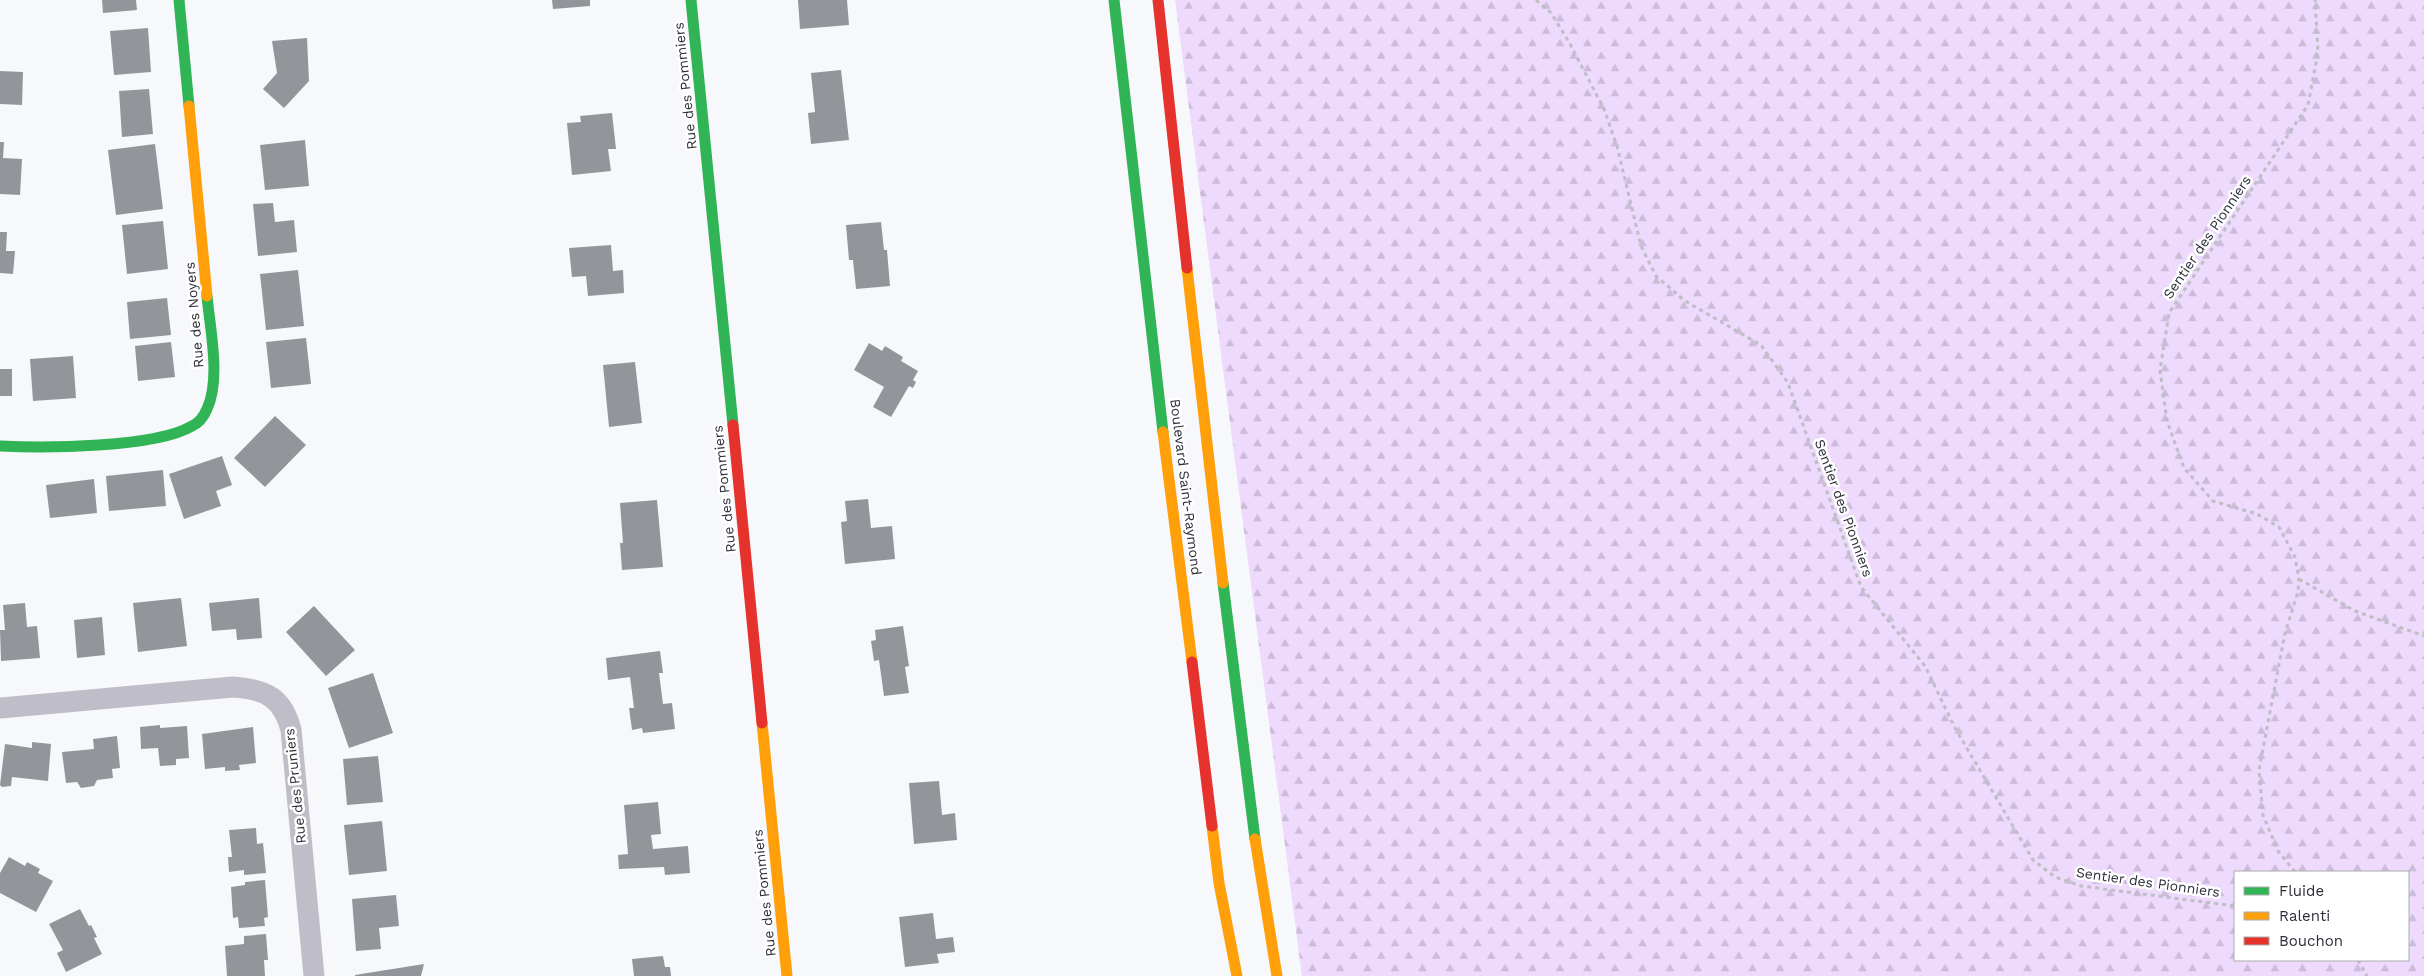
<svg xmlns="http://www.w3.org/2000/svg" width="2424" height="976" font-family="'Work Sans',sans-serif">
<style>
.forest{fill:url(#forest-firs);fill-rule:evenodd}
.building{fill:#92969b}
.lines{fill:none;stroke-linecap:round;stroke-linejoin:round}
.path{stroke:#bebec5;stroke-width:3;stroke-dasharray:4 4;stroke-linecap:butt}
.street{stroke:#bfbec8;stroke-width:21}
.fast{stroke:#30b455;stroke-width:11}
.slow{stroke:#ff9f0a;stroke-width:11}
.jam{stroke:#e5322d;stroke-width:11}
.labels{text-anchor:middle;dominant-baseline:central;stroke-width:5;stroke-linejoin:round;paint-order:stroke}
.street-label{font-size:14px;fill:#2d303a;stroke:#fff}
</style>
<defs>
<pattern id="forest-firs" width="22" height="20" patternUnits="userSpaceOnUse" patternTransform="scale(1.25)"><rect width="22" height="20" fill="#eedafc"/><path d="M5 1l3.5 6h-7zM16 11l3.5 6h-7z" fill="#ccbbd9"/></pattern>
</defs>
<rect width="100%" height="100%" fill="#f7f8fb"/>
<!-- forest -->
<path class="forest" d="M1175,0H2424V976H1302ZM2235,872H2408V960H2235Z"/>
<!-- building -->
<path class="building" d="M102,0H136L137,10L103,13Z
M552,0H590V6L553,9Z
M798,0H847L849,25L800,29Z
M148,28L151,72L114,75L110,31Z
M307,38L309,81L284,108L263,89L277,73L272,41Z
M841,70L849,140L811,144L808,113L815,112L811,73Z
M0,71L23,72L22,105L0,104Z
M149,89L153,134L122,137L119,91Z
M612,113L616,149H608L611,171L572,175L567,123L581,122L580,116Z
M305,140L309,186L265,190L260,145Z
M0,142H4L3,158L22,159L20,195L0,194Z
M155,144L163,209L116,215L108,150Z
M273,203L275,222L294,220L297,252L258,256L253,204Z
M163,221L168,269L127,274L122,225Z
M881,222L884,250H887L890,286L856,289L853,260H849L846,225Z
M0,232H7L6,251H15L13,274L0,273Z
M611,245L613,271L623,270L624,293L588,296L586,276L572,277L569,248Z
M298,270L304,326L266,330L260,274Z
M167,298L171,335L130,339L127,302Z
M306,338L311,384L271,388L266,342Z
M171,342L175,377L138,381L135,346Z
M869,343L882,351L885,346L903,357L901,361L918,371L913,380L916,382L913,388L909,386L891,417L873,407L884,387L854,370Z
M73,356L76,398L33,401L30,359Z
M635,362L642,423L609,427L603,365Z
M0,369H12V396H0Z
M275,416L306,445L265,487L234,458Z
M222,456L232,485L216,491L221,506L184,519L169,474Z
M163,470L166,506L109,511L106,476Z
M94,479L97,513L50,518L46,485Z
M868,499L871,528L892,526L895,559L845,564L841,522L847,521L845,501Z
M657,500L663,567L622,570L620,543H623L620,503Z
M181,598L187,646L138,652L133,603Z
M259,598L262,638L237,640L236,629L212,631L209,603Z
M25,603L27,627L37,626L40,658L1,661L0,630H5L3,605Z
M314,606L355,650L326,676L286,632Z
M102,617L105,655L77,658L74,620Z
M903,626L909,666L905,667L909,693L884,696L879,660L874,661L871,641L876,640L875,630Z
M660,651L663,673H659L663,704L672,703L675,729L643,733L642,728L632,730L629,708H634L630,677L608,680L606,658Z
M373,673L393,733L349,748L328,688Z
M160,725V728L187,726L189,758L176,759V765L160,766L158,748L141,749L140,727Z
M253,727L256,763L239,765L240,770L225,771V767L205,769L202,734Z
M117,736L120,768L112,769L113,778L97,780L94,786L81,788L77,782L66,783L62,752L94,749L93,739Z
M32,742L51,744L48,781L12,777L11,786L2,787L0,785L5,744L32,748Z
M378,756L383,802L347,805L343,759Z
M939,781L942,815L955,813L957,840L914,844L909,783Z
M658,802L661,834L651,835L653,849L688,846L690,873L665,875L664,867L619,869L618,855L628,854L624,805Z
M382,821L387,871L349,875L344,825Z
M256,828L257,844L263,843L266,873L244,875V870L229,872L228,857H232L229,830Z
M9,857L25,866L27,862L40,869L38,873L53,881L36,912L0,893V873Z
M265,880L268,917L264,918L265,926L239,928L238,917L233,918L231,887L245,885V882Z
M396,895L399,926L379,928L381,949L356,951L352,899Z
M80,909L89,926L91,925L97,937L94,938L102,954L66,972L57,953L63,950L49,924Z
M933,913L936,939L953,937L955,952L937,954L939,963L905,967L899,917Z
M266,934L268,960H264L265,976H227L225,946L244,944V936Z
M663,956L665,967H670L671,976H634L632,959Z
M424,964L421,976H355V975Z"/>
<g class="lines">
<!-- path -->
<path class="path" d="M1536,0L1551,13L1569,42L1604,109L1617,146L1641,246L1656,276L1685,301L1761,345L1788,383L1861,587L1925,666L1955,728L2033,860L2055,877L2081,886L2235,906
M2299,579L2355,611L2424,636
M2295,872L2278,851L2263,815L2259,770L2285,633L2298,592L2299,579L2295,557L2279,527L2257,514L2213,501L2184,468L2167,421L2160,370L2169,313L2308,105L2318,52L2315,0
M2358,960L2367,976"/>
<!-- street -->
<path class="street" d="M0,708L233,687C266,689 283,698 291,730L314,976"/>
<!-- fast -->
<path class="fast" d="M179,0L189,106
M691,0L733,425
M1114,0L1163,432
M0,446C44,448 155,448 192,426C199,423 204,416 207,409C221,379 210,329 207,296
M1223,583L1255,839"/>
<!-- slow -->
<path class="slow" d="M189,106L207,296
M1187,268L1223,583
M1163,432L1192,662
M762,723L787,976
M1212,826L1219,883L1237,976
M1255,839L1277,976"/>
<!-- jam -->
<path class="jam" d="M1158,0L1187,268
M733,425L762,723
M1192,662L1212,826"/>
</g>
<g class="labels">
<!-- street labels -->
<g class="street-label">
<text transform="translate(685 86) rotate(-96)">Rue des Pommiers</text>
<text transform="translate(2207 237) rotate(-56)">Sentier des Pionniers</text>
<text transform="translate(194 315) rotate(-95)">Rue des Noyers</text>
<text transform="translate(1186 487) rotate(83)">Boulevard Saint-Raymond</text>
<text transform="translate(724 489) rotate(-96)">Rue des Pommiers</text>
<text transform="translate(1844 508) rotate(70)">Sentier des Pionniers</text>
<text transform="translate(295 786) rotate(-96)">Rue des Pruniers</text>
<text transform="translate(2148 882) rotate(8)">Sentier des Pionniers</text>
<text transform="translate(764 893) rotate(-96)">Rue des Pommiers</text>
</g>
</g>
<!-- legend -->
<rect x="2234" y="871" width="175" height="90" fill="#ffffff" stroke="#abacb0"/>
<rect x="2244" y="887" width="25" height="8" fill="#30b455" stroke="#abacb0"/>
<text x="2279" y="896" font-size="15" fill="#2d303a">Fluide</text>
<rect x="2244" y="912" width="25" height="8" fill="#ff9f0a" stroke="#abacb0"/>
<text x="2279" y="921" font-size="15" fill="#2d303a">Ralenti</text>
<rect x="2244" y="937" width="25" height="8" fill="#e5322d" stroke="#abacb0"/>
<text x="2279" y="946" font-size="15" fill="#2d303a">Bouchon</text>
</svg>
